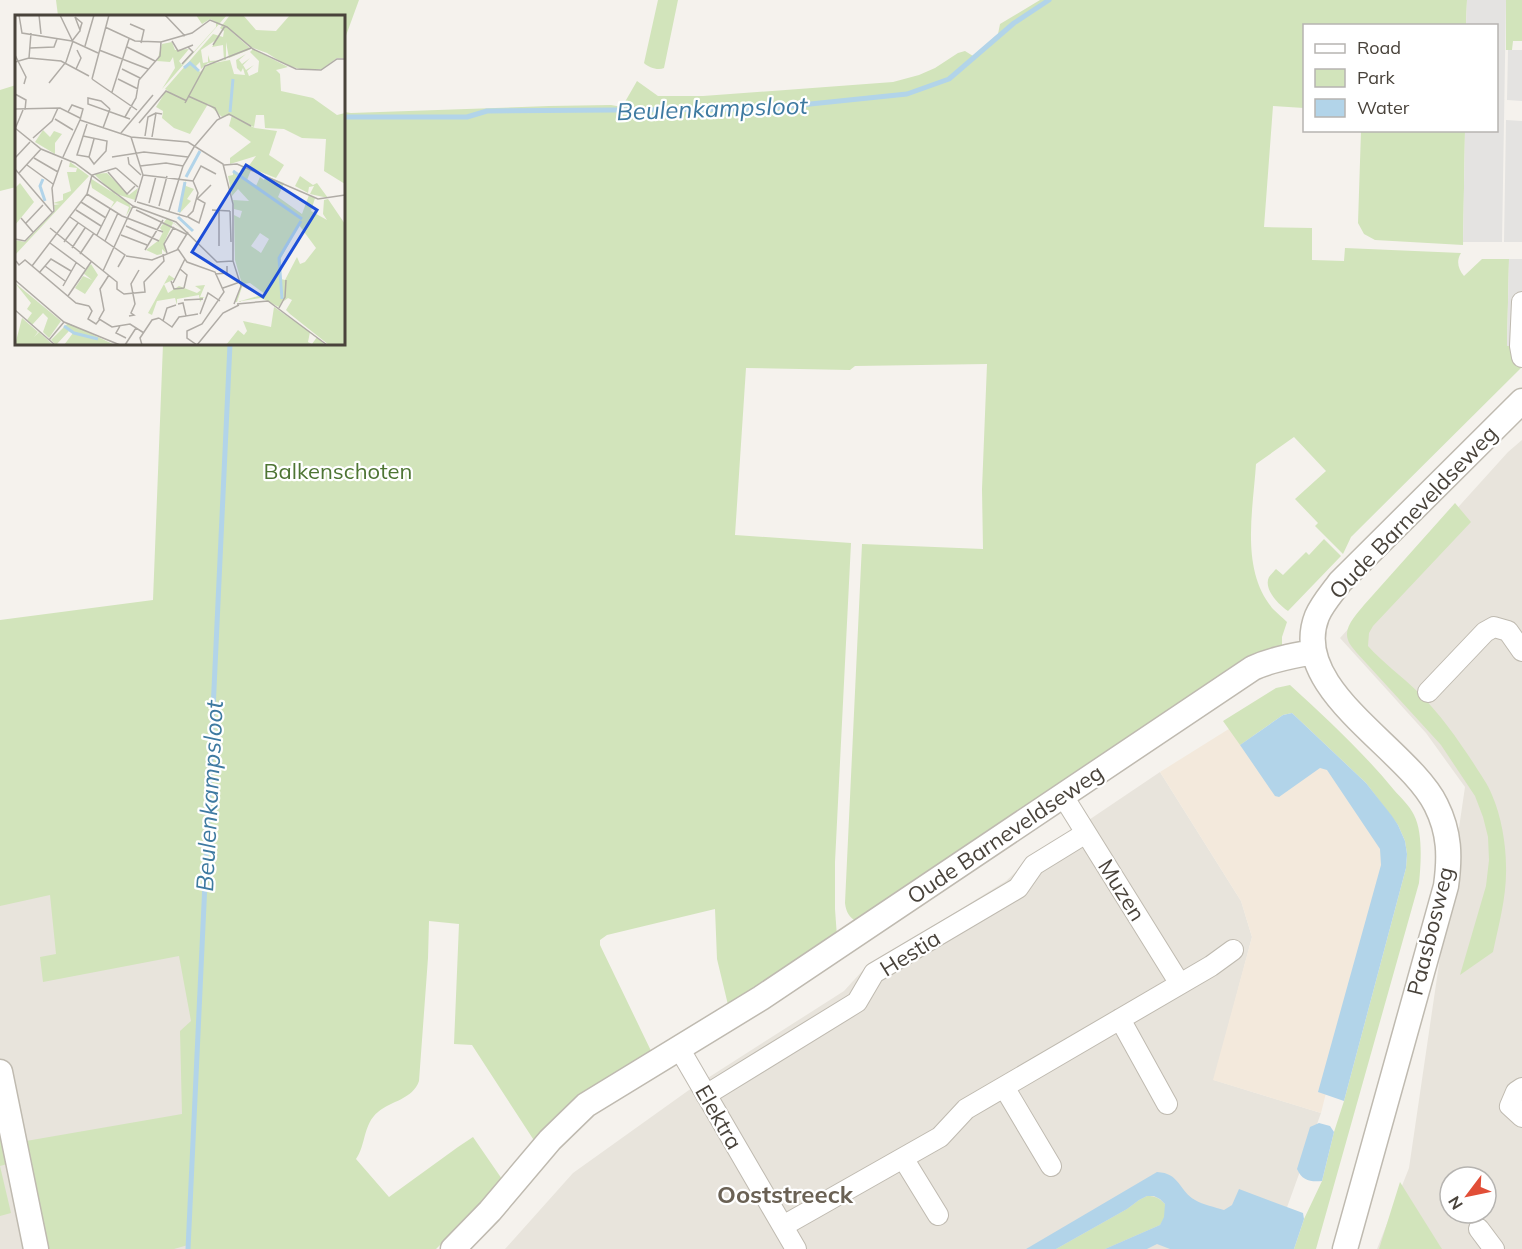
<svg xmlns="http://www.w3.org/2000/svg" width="1522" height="1249" font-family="Mulish,sans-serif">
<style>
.residential{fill:#e8e4dc;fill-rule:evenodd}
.commercial{fill:#f3e9dc}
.green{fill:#d2e4bb}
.parking{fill:#e4e3e1}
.water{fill:#b2d4e9}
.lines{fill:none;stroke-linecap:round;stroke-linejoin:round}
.stream{stroke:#b2d4e9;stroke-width:5}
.minor-casing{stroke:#bfbab0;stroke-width:22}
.tertiary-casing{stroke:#bfbab0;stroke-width:27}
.minor{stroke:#fff;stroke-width:20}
.tertiary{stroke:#fff;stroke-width:24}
.labels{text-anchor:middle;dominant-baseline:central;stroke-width:4.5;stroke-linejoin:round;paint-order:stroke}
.park-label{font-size:22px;fill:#4e7534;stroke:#fff}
.street-label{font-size:22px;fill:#49433b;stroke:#fff}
.water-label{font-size:24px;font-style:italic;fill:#3e7aa1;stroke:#fff}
.neighbourhood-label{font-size:24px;font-weight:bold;fill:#6a6154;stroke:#fff}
.inset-river{fill:none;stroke:#b2d4e9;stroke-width:3}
.inset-road{fill:none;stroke:#b0aca6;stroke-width:1.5}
.view{fill:#1d4ed8;fill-opacity:0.15;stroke:#1d4ed8;stroke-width:3}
.inset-edge{fill:none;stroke:#49433b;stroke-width:3}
</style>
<rect width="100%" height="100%" fill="#f5f2ed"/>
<!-- residential -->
<path class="residential" d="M1522,440V1249H1377L1409,1168L1465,787L1426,733L1340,638L1508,452ZM1450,1177H1486V1213H1450Z
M1160,772L1241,901L1252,937L1214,1080L1321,1113L1272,1249H505L573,1173L689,1090L844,991L865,968L1006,881L1025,863Z
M0,880L216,884L226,1249H0Z"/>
<!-- commercial -->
<path class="commercial" d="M1232,727L1322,764L1334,772L1385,854L1321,1113L1213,1080L1252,937L1241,901L1160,772Z"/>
<!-- green -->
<path class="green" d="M56,0H359L344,41V16H58Z
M658,0H678L664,68C658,71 648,67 644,63Z
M1040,0H1467L1466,25L1304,26V108L1273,106L1264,227L1312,228V260L1344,261L1345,248L1461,253C1456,261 1458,269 1464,276L1482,259H1509L1507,345L1514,346L1518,362L1521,368L1351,537L1343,554L1315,526L1318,523L1295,499L1326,471L1294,437L1256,464C1253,511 1240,570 1273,609C1277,613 1282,617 1287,622L1282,637V646L1267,650L857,922C849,917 846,912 845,903L862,544L983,549L982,489L987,364L855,366L850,370L746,368L735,535L851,543L835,862V909L837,937L729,1009L717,959L715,909L607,935L600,940V945L653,1055L537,1145L472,1045L454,1044L459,924L429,921L428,958L419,1081C413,1099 391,1101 378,1112C363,1124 366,1145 356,1159L389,1197L458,1147L473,1137L504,1182L436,1249H189L188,1245L174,1249H47L26,1141L182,1114L180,1031L191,1021L179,956L43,982L40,957L56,954L50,895L0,906V620L153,600L163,344H344V112L351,113L549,106L611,105L622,107L637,81L658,96H703L893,82L919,75L935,68L958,53L965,51L973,56L998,34L1000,24Z
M1506,0H1522V41H1513L1512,50H1506Z
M16,85V187L0,191V90Z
M1361,131H1465L1463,245L1375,240L1364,234L1358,223Z
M1455,503L1471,522L1373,626L1369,633L1368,646C1383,663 1402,676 1418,692C1440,714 1457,738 1474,764C1480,774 1488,784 1492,795C1501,815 1506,844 1506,866C1507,895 1499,924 1493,952L1460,975L1486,886L1489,860L1488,837L1483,817L1475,796L1441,745L1356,652C1354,649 1349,644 1348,640C1343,627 1357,614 1364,605Z
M1324,539L1341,556L1288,611C1279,605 1263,589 1269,577C1270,576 1275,570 1276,569L1283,575L1306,552L1309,555Z
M1290,685C1326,718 1363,752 1394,790C1400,797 1410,806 1414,815C1423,832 1421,864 1419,883L1316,1249H1294L1304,1219L1322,1181L1334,1132L1344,1101L1406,868L1407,854L1405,841L1398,825L1366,783L1292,713L1283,715L1240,745L1223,721L1276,688Z
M0,1108L11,1163L0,1166L11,1213L0,1216Z
M1400,1182L1440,1246L1442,1249H1379Z
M1147,1196C1155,1196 1159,1198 1165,1204V1217L1160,1225L1105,1249H1056L1127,1209L1139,1200Z"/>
<!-- parking -->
<path class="parking" d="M1467,0H1506L1502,242H1463L1465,131L1496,130V26L1466,25Z
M1508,50H1522V101L1507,100Z
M1506,120L1522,121V242H1504Z
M1509,259H1522V333L1520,346H1507Z"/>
<!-- water -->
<path class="water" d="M1292,713L1366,783L1392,816L1398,825L1405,841L1407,854L1406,868L1344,1101L1318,1092L1381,865L1380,849L1327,770L1320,768L1279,797L1275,796L1240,745L1283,715Z
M1319,1123L1330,1126L1334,1132L1322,1181C1311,1182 1302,1181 1297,1169L1310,1127Z
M1157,1172C1180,1173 1179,1191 1195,1200C1203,1205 1215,1207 1224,1210L1232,1205L1239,1189L1303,1213L1304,1219L1294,1249H1170L1157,1244L1147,1249H1105L1160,1225L1164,1217L1165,1204L1160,1199L1154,1196H1147L1139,1200L1127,1209L1056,1249H1026Z"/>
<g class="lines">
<!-- stream -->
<path class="stream" d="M344,117H467L487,111L761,109L907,94L949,79L1014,23L1049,0
M188,1249L230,344"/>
<!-- minor casing -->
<g class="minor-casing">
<path id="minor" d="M1522,302L1520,346L1522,357
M1428,692L1485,632L1494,627L1508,631L1522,651
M1063,796L1180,984
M1120,1019L1167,1104
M679,1048L796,1249
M1004,1087L1051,1166
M1522,1088L1516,1092L1510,1106L1522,1117
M706,1095L857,1002L874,973L1018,888L1034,865L1086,833
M903,1158L938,1215
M783,1226L940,1137L966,1109L1211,966L1233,950
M1479,1229L1494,1249"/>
</g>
<!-- tertiary casing -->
<g class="tertiary-casing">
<path id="tertiary" d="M0,1072L36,1249
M453,1249L490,1211L550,1140L586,1105L761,998L1253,668C1272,659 1293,656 1313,652
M1345,1249L1446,886C1450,857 1450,833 1436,805C1408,748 1288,689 1317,616C1322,604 1332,593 1340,582L1522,401"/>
</g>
<!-- minor -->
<use href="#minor" class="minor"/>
<!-- tertiary -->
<use href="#tertiary" class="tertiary"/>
</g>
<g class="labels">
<!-- park labels -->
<g class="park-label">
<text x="338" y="471">Balkenschoten</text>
</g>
<!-- street labels -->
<g class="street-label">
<text transform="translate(1413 512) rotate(-46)">Oude Barneveldseweg</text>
<text transform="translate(1005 834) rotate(-34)">Oude Barneveldseweg</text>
<text transform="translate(1122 890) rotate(58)">Muzen</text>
<text transform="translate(1430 931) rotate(-76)">Paasbosweg</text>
<text transform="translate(910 953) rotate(-32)">Hestia</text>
<text transform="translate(719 1117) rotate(60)">Elektra</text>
</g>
<!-- water labels -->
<g class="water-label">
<text transform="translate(712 108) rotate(-2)">Beulenkampsloot</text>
<text transform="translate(209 796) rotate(-87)">Beulenkampsloot</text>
</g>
<!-- neighbourhood labels -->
<g class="neighbourhood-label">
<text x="785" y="1194">Ooststreeck</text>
</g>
</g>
<!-- overview -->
<g transform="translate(15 15)">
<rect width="330" height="330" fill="#f5f2ed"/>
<path d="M181,0H212L147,74L160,53L158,42L155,47L142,46L147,29L157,27L160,35L174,34L164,46L167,50L201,12V7L195,4L187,9ZM215,0H228L241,15L261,16L275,0H330V43H322L307,54H285L271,50L252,38L236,32L209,10L236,34L214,43L211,27V45L193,48L186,54L185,47L181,51L185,57L194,49L215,45L219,59L230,60L228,53L226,57L222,53L221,45L231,39L224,45L227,49L235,43L228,50L231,55L239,50L232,56L234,61L243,57L244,46L235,37L238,34L273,52L261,55L265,59L266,76L298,83L322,100L330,98V169L309,156L311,124L287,123L269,114L250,113L249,100H241L239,112L230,108L240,113L262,116L254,140L269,150L261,163L233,152L241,141L215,149V143L236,127L214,111L217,100L207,102L193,89L175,119L159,113L147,103L148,96L141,92L151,76L155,77L150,74L198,19L208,22L209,16L205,13ZM201,25L197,32L208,30L209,45L195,46L193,40V47L188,48L186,35ZM28,115L35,122L39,116L47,119L40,128V139L20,127ZM55,147L74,161L0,240V225L10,227L40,196L39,190L45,189L38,188L48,185V179L56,176L52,157H61L62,153L54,152ZM227,152L236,155L232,165L241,171L245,162L249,165L251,161L269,168L263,182L287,199L294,180L300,183L296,196L312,205L308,199L309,185L313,184L330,209V330H314L275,299L271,295L277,285L273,283L269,286L270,282L264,292L246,283L220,287L227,269L220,245L219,200L225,203L227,196L219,194L218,185L234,186L223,174L217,181L213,161L218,160V156L224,161ZM284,210L301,233L290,247L285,249L282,242L270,265L266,264V243ZM245,218L254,224L246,238L236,231ZM235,268L250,279L222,287L228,269ZM92,158L114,180L123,173L120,185L98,178L79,159ZM285,161L298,170L302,168L313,183L295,179L299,171L294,172L293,178L280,171ZM75,163L114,188L116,193L111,201L114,192L102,186L95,194L99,187L77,173ZM171,164V171L179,174L172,184L176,186L164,199ZM5,168L19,187L0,210V173ZM152,203L171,217L158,208L149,228L151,238L147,234V239L142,240L131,235L144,225L148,217L145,213ZM76,249L83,260L70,279L60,273L68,261L77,265L68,258ZM154,260L160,264L149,269L153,278L164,271L182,278L186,275L180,271L190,270L185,282H189L185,287L184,280L162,284V290L160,283L142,286L137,300L133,298ZM0,268L46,306L34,323L28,317L33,303L28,298L17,310L12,305L17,298L12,294L16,288ZM259,292L295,317L293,327L297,329L302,322L310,330H211L223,315L229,320L232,316L228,306L256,312ZM7,303L23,317L19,322L24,317L38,330H0ZM53,308L100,330H49L58,318L54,316L41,330L36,325Z" fill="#d2e4bb" fill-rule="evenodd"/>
<path class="inset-river" d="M169,53L175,48L184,56M215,97L218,64M218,156L287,204M171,162L185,136M28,164L25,171L30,186M164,197L170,167M163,202L178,216M267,284L264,243L286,206M49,311L59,318L83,324"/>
<path class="inset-road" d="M4,0L7,18L57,26L83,38M24,0L26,19M45,0L57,25M150,0L170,21M115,9L129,15L126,28M90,12L120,26L146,27L177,18L195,5L212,12L238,34L281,54L306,55L322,44H330M57,26L64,17L65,16V15L66,11L67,8L60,2L65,15M157,26L163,36L178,30M198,30L210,11M70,31L79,0M112,32L140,46M15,33L39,32L42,24M84,35L133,54M0,40L11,62L9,69M14,43L16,18M0,47L14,43L46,46L74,61M167,49L178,37L173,32M61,54L66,43L62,35M107,54L125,63M77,64L94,0M77,64L122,95M103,64L123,74M34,68L51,47L58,26M97,77L114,24M0,79L11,85L10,95M173,81L200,93L205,103M170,88L190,51L236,33M0,94L45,93L65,103M95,94L86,86L73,83V89L115,104M53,97L57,90L68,94L65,105M110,102L121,83L124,65L145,41L146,27M40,104L58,115M65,105L116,122L173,127L208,149L218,189V246L226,271L219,289M124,108L151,76L172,86M0,113L26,134L60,148L118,191L161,207L202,247L218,246M88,113L95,94M0,114L8,95M106,118L138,80M68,121L92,126L91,136L79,149L74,142L62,140L72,109M130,121L133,102L141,98M116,122L128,160L120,187M137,122L141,98L147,99M18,123L37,106L43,93M48,142L65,105M74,142L79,124M97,142L129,137L173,142M113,142L114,149L126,160M0,143L15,127M19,143L43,157M12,150L38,169M209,150L222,149L303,184L330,180M125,151L151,148L168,151M101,153L123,172M0,154L37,197M93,157L112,179L120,171M4,158L26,134M178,166L186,151L201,159M72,179L107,201L148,217M183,183L196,170M66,187L91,203M122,187L172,202L178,196L183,178L178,166L128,160M134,188L141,161M144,191L152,161M61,195L86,211M121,195L171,219M197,195L215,196M154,196L168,151L179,132L202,105L214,99L236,111M215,196L216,227M55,202L110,240L103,252M173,202L184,208L190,188L181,183M6,203L18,217M11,208L28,190M111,211L144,226M35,213L102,267V274L109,279L130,277L129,267L149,246L148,239M82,220L95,194M106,220L132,230M0,224L10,226L39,196L37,173L47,145M90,226L103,198M49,227L63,208M35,228L70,254M204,231V196M57,233L70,213M163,234L172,247L200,257L209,277L187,309L172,316V323L182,330M130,235L148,205M152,238L149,229L159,212M65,239L79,218M111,241L137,245L162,235L173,217M1,246L4,250L10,245L61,288L74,291M17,251L72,179L77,160L101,153M30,251L50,266M165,254L172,260L169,273M88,256L118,191M24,258L36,244L56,256M200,259L212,258V251M94,260L85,274L89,295L84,304L97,312L115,309L129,318M0,265L49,307L105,330M156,266L159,274L169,273M158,268L170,244M225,269L245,280M48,271L61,248M208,273L225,267M53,281L76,247M169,285L188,284M163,289L168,288L171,301L183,299M222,289L253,286L312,330M74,291L77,296L73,304L81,309L85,304M264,293L270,282L271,265M0,295L40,330M185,299L193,278L205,286M114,301L119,300L116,298L120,289L116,269L124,255M144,303L157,312L164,302L171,301M148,306L152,293L161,290M105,311L101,318L111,323M34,325L49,307M110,330L121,313M127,330L125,323L137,305L144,303M182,330L208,298L224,290"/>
<path class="view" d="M231,150L302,195L248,282L177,237Z"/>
<rect width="330" height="330" class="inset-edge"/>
</g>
<!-- legend -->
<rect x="1303" y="24" width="195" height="108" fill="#ffffff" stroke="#b6b4b1" stroke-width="1.5"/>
<rect x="1315" y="44" width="30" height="9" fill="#ffffff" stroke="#b6b4b1" stroke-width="1.5"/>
<text x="1357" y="54" font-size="18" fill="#49433b">Road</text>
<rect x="1315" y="69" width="30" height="18" fill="#d2e4bb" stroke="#b6b4b1" stroke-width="1.5"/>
<text x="1357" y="84" font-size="18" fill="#49433b">Park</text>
<rect x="1315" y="99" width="30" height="18" fill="#b2d4e9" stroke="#b6b4b1" stroke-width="1.5"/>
<text x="1357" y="114" font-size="18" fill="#49433b">Water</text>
<!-- north arrow -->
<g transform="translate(1468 1195) rotate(238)"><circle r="28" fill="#ffffff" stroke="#b6b4b1" stroke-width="1.5"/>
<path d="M0-4.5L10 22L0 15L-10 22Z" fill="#e14e37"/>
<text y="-9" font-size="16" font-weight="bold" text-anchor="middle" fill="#49433b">N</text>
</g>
</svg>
